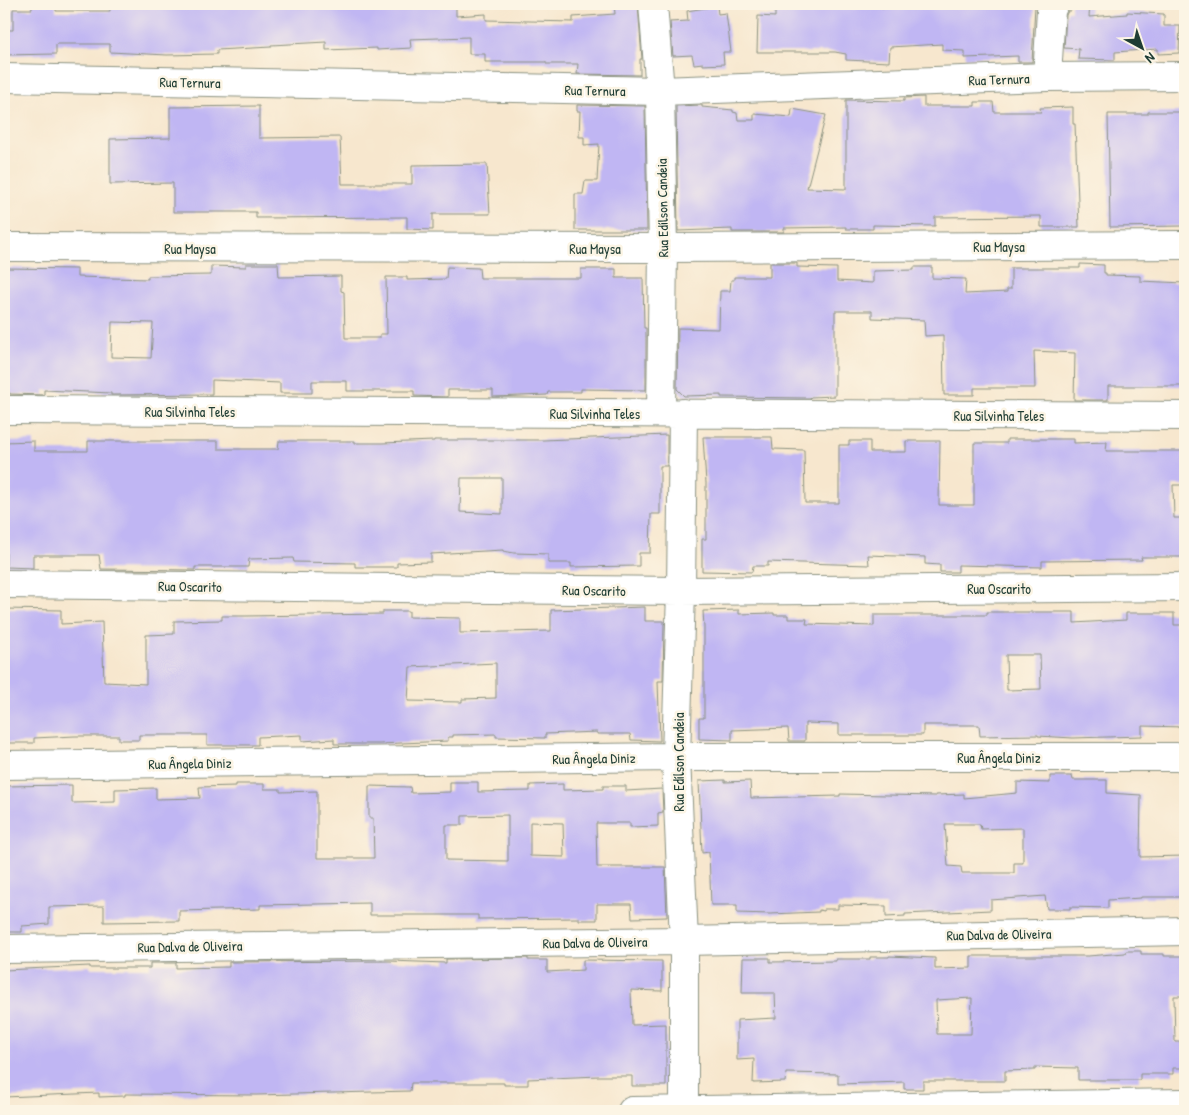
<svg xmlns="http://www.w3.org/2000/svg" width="1189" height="1115" viewBox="0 0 1189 1115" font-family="'Patrick Hand',sans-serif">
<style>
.building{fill:#c0b6f3;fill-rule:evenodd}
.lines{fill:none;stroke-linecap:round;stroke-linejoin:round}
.minor-casing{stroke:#8b9281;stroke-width:30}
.minor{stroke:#fff;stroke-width:28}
.labels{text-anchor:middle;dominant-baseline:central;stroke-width:5;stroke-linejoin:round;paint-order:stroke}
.street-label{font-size:14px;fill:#1f3d34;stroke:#fcf5e5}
</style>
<rect width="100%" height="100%" fill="#fcf5e5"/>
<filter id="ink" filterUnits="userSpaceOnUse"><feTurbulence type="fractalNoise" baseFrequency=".02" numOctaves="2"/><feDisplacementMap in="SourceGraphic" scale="10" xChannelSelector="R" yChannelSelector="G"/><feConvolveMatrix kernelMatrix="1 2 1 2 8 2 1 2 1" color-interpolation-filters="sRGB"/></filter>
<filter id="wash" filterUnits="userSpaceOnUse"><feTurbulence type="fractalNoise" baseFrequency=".0096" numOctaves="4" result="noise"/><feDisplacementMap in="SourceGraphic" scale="20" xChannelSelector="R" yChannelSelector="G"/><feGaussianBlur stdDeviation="1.12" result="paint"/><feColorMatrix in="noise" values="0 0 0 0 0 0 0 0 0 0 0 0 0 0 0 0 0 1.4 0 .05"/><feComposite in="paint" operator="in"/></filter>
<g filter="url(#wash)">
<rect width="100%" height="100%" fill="#f7e7ce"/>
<g id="blocks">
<!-- building -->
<path class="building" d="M32,4H56V11H110V7H134V4H456V16L486,14V20L573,22V17L615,14L614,4H638L642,59H640V75L577,74L578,64H546V62H485V54H469V37L410,39L411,48L377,50V48L326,50V42L271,45V47L217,50V54L167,55L110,52V44H56V54L4,55V30H13V9H32Z
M856,4H882V8L920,4L1035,5L1032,62H1018V56L965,58V51L942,50V44L890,47L889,62L846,60V54L835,52H757L758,16L775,17V6H799V8H856Z
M1071,4H1090L1089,17L1127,14V12L1164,14V26H1180L1179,53L1158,54V49L1115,52V60L1078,59L1079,49L1064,48L1066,15L1068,11H1071Z
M717,6L718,14L726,13L731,52H723L724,64L703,65V63L694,64L692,55L673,56L670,22L688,21L687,11Z
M924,97V106H975V102H993L994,112H1041L1040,108L1073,107V124H1075L1079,227H1041V216L935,217V226L873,225V229H846V227L784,228V232H732V229L678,231L676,106L702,105V107L733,110V112L737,113L738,120H754V114L791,117L792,109L826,115L807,188L846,189V100L904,101V98Z
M577,105L645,106L647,230H575V194H583L585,181H597L599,144L584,145V137H579L580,111H577Z
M259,106V138L340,137L342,184H412V165L487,164L490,214H433V230L407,229V217L256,218V212H173V183L110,184V139L170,138V107Z
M1148,112H1185L1184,226L1110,227L1108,114H1148Z
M770,263H797V267L837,268V281L873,283V271L914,270V267H932V278L966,279L965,294L1007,292V289H1011V268H1080V264L1104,265V273H1106V275L1140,276V281L1185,283V386H1108V400H1074L1075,353L1034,351L1035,388H974V395H944L943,335L925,336L924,320L872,318V311H835V396L811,397L810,398L721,397V395L684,396L677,389L678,328L719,329L720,291H730L731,280H734V277H770Z
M246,264H278L279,277L341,276V291L344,292L345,338H380V334H387L386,277H407V280L446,279L447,267L479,268L480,278H581V269H616V278H643L644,328H646V390L581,389V392H548L547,395L493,397V390H448V397L414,396V391H347V381H312V393H280V383L212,380V394L111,395V393L44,390V395L10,394V393L4,392V268L77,269V277L148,279V276L211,275V266L246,267ZM112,322L153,323L151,358L111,357Z
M667,435V466H660V514H651L650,553H639V566L571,567V563H548V554L514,553L503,551V550L431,554V562L397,563V567H355V563L294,562L293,558L249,559L248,567H195V570L101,569L99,555H33V568L6,567V553H4V442L34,441V451H88V441H218V449H278L279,441H355V443H382L434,441V440H543ZM461,478H502V514L460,512Z
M703,437H772L773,449L804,450L805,503H839V445H849V441H870V452H906V441H940L939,505H974V443H1007V439H1074V443L1107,442L1106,451H1185V485H1173L1174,518H1185V557H1141L1142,560L1042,561V567L958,565V572H940V565L925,564V557L868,555L869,565L768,562V566H753L752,572L702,571V539H706V483Z
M645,607V621H664L663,681H658L660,741L631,740L630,734H597V732L545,734V738L496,737V734L453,735V737H448V741L379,744H334V739L302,741V735L258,737V745H207V735H139V740H119V736H75L34,738V743H4V609L61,610V624L102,622L104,682L146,684V635L174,634V621L222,620V616H245L383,614V611H409V617L460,618V633L551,631V610ZM496,663V698L462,699V702L408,701L410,667Z
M739,610V614L774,613V615H788V619H807L806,624L874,626V615H987V612H1074V623L1126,620V613H1174V625H1185V727L1142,726V736L1073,738L1038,736V735L980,736L979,725H923V735H839V724L805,723V741H789L788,728L732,730V740L699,739V718H704V627L703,611ZM1006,655H1040L1041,689L1007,690Z
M1050,776H1072L1073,780H1107V793L1141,795L1140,857L1185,856V897H1141V898L1108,900V908L1070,907V909H1047L1045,896L991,900V910L905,914V916L886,917V906L838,905V909H824V911L819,910V912L770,914L737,913V905H711L709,852L702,853L699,781L725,780V782L750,781L751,798L840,796V794L936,796V795L964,794V798L1017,793V782L1050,783ZM945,824H980L981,829L1023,828V863H1014V873H962L961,867L948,866Z
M450,782H478V792L530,791V785L563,784V790L603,789V786H626V791L662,789L663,812L658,813V826L630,827V823H596L597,867H665L667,917L632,918L631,904H597V920H579V918L478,919V915H370V903L260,905V909L179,911V921L104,922V906L49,907V924L22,926V932H4V786L72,785V803L115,802V789L156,788V799L200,798L199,787L236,786V784H264V789H280V792L317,791V858H374L373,818H369V786L410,787L411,793L450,792ZM508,815V861L446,860V825H462V816ZM530,822L563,823L564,857L530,856Z
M1126,951H1141V954H1164V956H1185V996H1174L1175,1042H1185V1068H1173V1074H1140V1080H1078V1068L1035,1067V1070L1005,1071V1081H923V1089H904V1082L838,1084V1074L786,1073L785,1082L753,1083L754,1059L737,1060V1020L776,1018L775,993H742L743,958H770V962L836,961V959H870V957H889V956L935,958V969L971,968V956H1088L1125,953ZM972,998L971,1034H937L936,1000Z
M528,958V960H547V972L583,970V960L662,961V991L631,990L632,1025L666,1024V1086H632V1076H599L528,1079V1085H504V1083H411L410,1091L256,1095L125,1094V1096L99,1097V1093L4,1097V970L90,966V968H150V963H176V968L229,967V962L390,961L446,963V959Z"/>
</g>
</g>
<g filter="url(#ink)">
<use href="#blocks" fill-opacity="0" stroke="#8b9281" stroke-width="1"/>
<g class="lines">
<!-- minor casing -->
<g class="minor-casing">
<path id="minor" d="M653,4L660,91L663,248L661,413
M1047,77L1051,11L1054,4
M4,78L660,91L1047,77L1185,76
M4,247L663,248L1185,245
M4,410L1185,416
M683,413L681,591L676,757L684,941V1111
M4,584L681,591L1185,587
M4,765L676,757H1185
M4,949L684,941L1185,931
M632,1111L1185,1103"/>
</g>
<!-- minor -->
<use href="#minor" class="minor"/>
</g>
</g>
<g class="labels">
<!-- street labels -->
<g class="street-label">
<text transform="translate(999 79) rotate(-2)">Rua Ternura</text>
<text transform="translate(190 82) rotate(1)">Rua Ternura</text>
<text transform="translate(595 90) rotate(1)">Rua Ternura</text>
<text transform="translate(662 208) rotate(-91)">Rua Edílson Candeia</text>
<text x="999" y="246">Rua Maysa</text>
<text x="190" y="248">Rua Maysa</text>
<text x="595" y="248">Rua Maysa</text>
<text x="190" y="411">Rua Silvinha Teles</text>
<text x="595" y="413">Rua Silvinha Teles</text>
<text x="999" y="415">Rua Silvinha Teles</text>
<text transform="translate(190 586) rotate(1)">Rua Oscarito</text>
<text x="999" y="588">Rua Oscarito</text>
<text transform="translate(594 590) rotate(1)">Rua Oscarito</text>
<text x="999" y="757">Rua Ângela Diniz</text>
<text transform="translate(594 758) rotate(-1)">Rua Ângela Diniz</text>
<text transform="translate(678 762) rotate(-90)">Rua Edílson Candeia</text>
<text transform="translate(190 763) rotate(-1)">Rua Ângela Diniz</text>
<text transform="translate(999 934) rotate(-1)">Rua Dalva de Oliveira</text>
<text transform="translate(595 942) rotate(-1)">Rua Dalva de Oliveira</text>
<text transform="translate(190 946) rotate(-1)">Rua Dalva de Oliveira</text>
</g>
</g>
<!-- margin -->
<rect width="1189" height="1115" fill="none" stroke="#fcf5e5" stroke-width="20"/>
<!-- north arrow -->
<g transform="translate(1142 48) rotate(140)" stroke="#fcf5e5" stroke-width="4" paint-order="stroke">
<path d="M0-4L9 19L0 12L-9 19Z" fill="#1f3d34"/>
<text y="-8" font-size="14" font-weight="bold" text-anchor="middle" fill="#1f3d34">N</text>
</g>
</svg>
